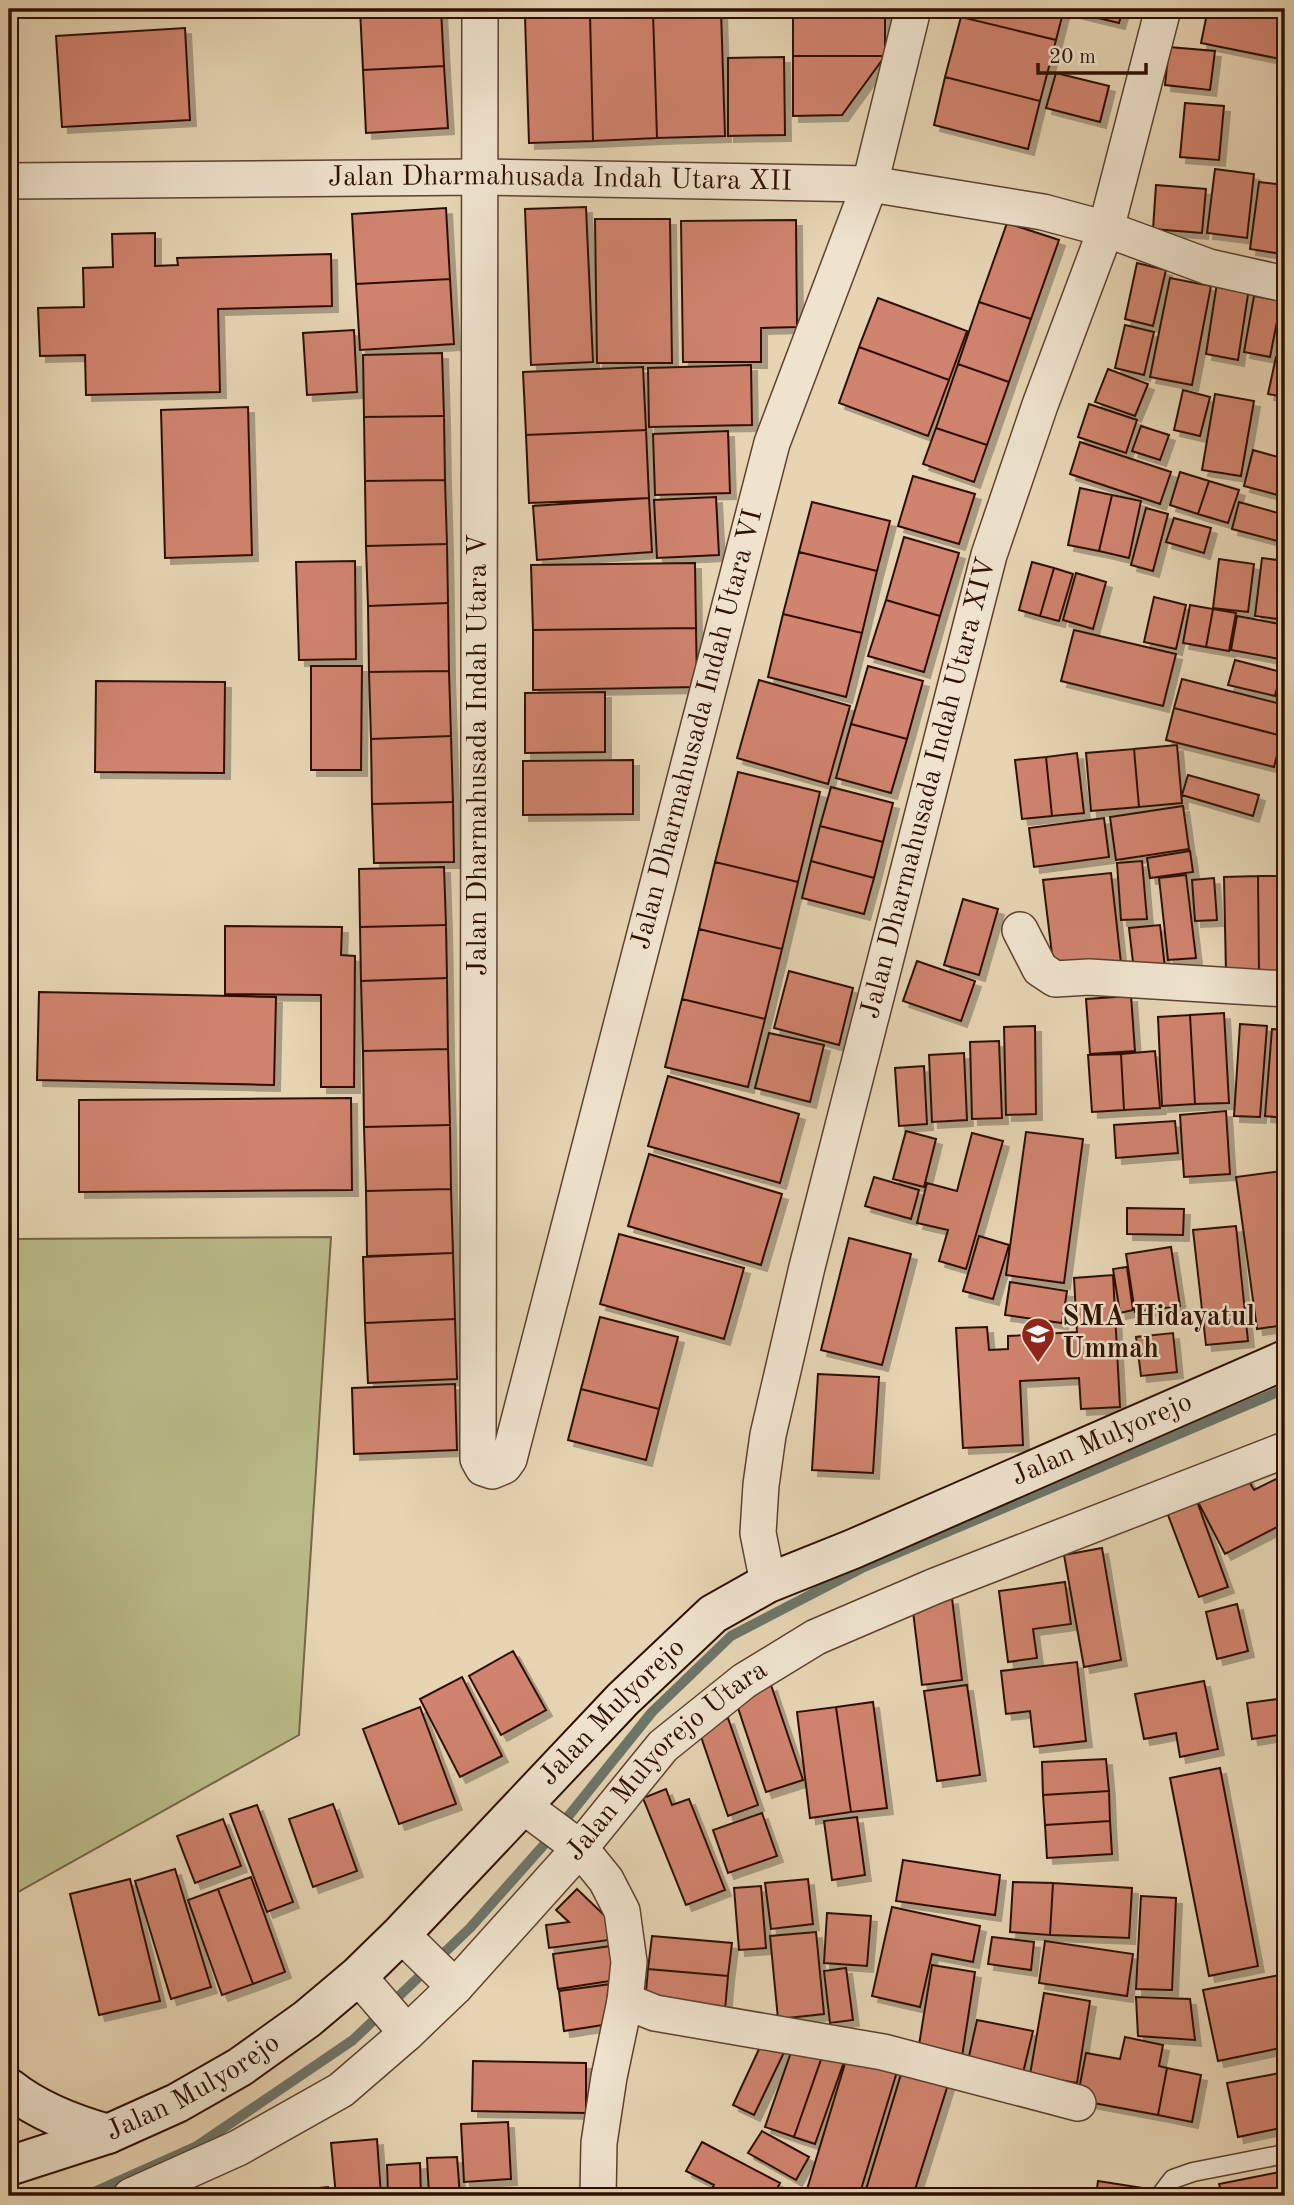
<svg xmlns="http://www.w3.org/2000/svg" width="1294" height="2205" viewBox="0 0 1294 2205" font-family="'Old Standard TT',serif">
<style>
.green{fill:#babb89;stroke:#746644;stroke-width:2}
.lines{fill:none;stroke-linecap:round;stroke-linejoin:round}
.stream{stroke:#6d7569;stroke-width:10}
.building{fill:#d0836e;stroke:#2f1000;stroke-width:2;filter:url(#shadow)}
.service-casing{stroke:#5d412d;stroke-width:21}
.minor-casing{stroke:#5d412d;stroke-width:38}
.secondary-casing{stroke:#2f1000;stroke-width:42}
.service{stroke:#efe3ce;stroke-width:18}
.minor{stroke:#efe3ce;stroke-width:35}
.secondary{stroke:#efe3ce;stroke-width:38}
.labels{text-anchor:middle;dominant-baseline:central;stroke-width:5;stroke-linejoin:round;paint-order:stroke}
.street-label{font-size:28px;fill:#2f1000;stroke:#efe3ce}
.poi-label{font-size:28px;font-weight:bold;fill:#2f1000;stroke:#efe3ce;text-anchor:start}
</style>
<defs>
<filter id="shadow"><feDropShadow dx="6" dy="6" stdDeviation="0" flood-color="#0004"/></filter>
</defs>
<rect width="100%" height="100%" fill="#e6d4b3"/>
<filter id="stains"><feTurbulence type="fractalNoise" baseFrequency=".00286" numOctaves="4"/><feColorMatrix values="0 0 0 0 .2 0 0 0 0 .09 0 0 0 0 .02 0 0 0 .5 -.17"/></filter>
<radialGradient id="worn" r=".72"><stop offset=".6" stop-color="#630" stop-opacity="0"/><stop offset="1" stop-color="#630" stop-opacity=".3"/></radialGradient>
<!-- green -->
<path class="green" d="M331,1237L299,1735L9,1897V1239Z"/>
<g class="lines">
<!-- stream -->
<path class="stream" d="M85,2196L197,2146L353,2040L470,1928L558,1829L652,1712L731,1636L862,1568L1285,1389"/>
</g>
<!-- building -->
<path class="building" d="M73,9H326V10L73,11Z
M360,9H441L444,66L363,70Z
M525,9H589L590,15L525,17Z
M589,9H653V12L590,15Z
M653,9H721V10L653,12Z
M793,9H885V56H793Z
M963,9H1064L1056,40L961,17Z
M1069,9H1123L1119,23L1069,11Z
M1208,9H1285V60L1201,43Z
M721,10L725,136L657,138L653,12Z
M653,12L657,138L593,141L590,15Z
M590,15L593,141L529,143L525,17Z
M961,17L1056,40L1040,101L945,77Z
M185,28L190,120L62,127L56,36Z
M1169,47L1215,51L1210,90L1165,85Z
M793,56H885L842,115L793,116Z
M784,57L785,135L728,136V58Z
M444,66L448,128L366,133L363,70Z
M1056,73L1109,86L1100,122L1046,108Z
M945,77L1040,101L1028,149L934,125Z
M1185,103L1224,106L1219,160L1180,157Z
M1215,169L1254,174L1247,238L1207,233Z
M1259,182L1285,185V232L1282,254L1250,249Z
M1156,185L1206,189L1202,233L1153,229Z
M586,207L593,362L531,365L525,209Z
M446,208L450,279L356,284L352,214Z
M595,219H670L672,363H597Z
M796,220L797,327L761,328V362H683L681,221Z
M1007,223L1059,240L1031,319L979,302Z
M155,233V266L178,265L177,258L331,254L332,306L218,309L220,392L86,395L85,355L40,356L38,308L84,307L83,268L113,267L112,234Z
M1137,263L1166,270L1153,326L1125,319Z
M1170,278L1211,286L1192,385L1150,377Z
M450,279L454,344L360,350L356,284Z
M1217,283L1249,288L1238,360L1206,354Z
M1254,296L1281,301L1270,357L1244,352Z
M878,298L967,331L949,380L859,347Z
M979,302L1031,319L1009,382L958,364Z
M1285,303V352L1277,351Z
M1125,325L1154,332L1144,375L1115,368Z
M354,330L357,392L307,395L303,333Z
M859,347L949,380L928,436L839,403Z
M442,353L444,416L364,417L363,355Z
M1276,357L1285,359V397L1268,394Z
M958,364L1009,382L987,445L936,428Z
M751,365L752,425L649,427L648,368Z
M643,367L646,430L526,435L523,372Z
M1108,369L1148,384L1135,416L1095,402Z
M1183,390L1210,397L1200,436L1174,430Z
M1215,394L1254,401L1241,476L1202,470Z
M1089,404L1137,420L1126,453L1078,437Z
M248,407L252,555L165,558L161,410Z
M444,416L445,480L365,481L364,417Z
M1141,426L1169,435L1160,460L1132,451Z
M936,428L987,445L974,482L923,464Z
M646,430L649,498L529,503L526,435Z
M728,431L730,493L655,495L653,434Z
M1080,442L1171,472L1160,504L1070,474Z
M1253,450L1285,459V497L1244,486Z
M1180,472L1209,481L1198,514L1170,505Z
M913,476L975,494L959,544L898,526Z
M445,480L447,544L366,546L365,481Z
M1209,481L1239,490L1228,523L1198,514Z
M1080,488L1112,495L1099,551L1068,545Z
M1112,495L1141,501L1129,558L1099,551Z
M716,497L719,555L657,558L654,500Z
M649,498L652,552L537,560L533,506Z
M812,502L890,521L877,571L799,552Z
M1239,502L1285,515V543L1232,529Z
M1146,508L1168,514L1153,571L1131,565Z
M1174,518L1211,528L1204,553L1166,542Z
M904,537L959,553L940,616L886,600Z
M447,544L448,603L368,606L366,546Z
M799,552L877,571L862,633L783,614Z
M1262,558L1285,561V620L1255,616Z
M1219,559L1254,564L1248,612L1213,608Z
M355,561L356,659L299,660L296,562Z
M1032,562L1054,568L1040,616L1019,610Z
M695,563L696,628L533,630L531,565Z
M1054,568L1073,574L1059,621L1040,616Z
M1076,573L1106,582L1093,629L1063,620Z
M1154,597L1186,605L1176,649L1144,642Z
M886,600L940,616L924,672L868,656Z
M448,603L449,671L369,672L368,606Z
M1190,605L1213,609L1206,647L1183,643Z
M1213,609L1236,613L1229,651L1206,647Z
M783,614L862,633L846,697L768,677Z
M1237,616L1285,625V660L1231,650Z
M696,628L697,687L533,690V630Z
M1074,630L1176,654L1163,706L1061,681Z
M1235,660L1281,672L1275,696L1228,685Z
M311,666H362L361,770H311Z
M868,666L923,681L907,739L851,724Z
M449,671L451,736L371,739L369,672Z
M1182,679L1285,705V724L1282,736L1174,708Z
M759,680L850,706L828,784L737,758Z
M96,681L225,682L224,773L95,772Z
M605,692V752L525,753V693Z
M1174,708L1282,736L1274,767L1166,740Z
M851,724L907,739L891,793L836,778Z
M451,736L453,802L372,804L371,739Z
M1177,745L1182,803L1139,807L1134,749Z
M1134,749L1139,807L1091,811L1086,753Z
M1077,753L1084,813L1052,816L1046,757Z
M1046,757L1052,816L1022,819L1015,760Z
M633,760V814L523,815V761Z
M738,772L820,792L798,882L715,862Z
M1188,775L1259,795L1253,816L1182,795Z
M831,787L893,803L883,842L820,826Z
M453,802L454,862L374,863L372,804Z
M1183,806L1189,849L1116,860L1110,817Z
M1104,818L1109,857L1034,867L1029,828Z
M820,826L883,842L874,878L811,861Z
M1190,851L1193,872L1150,878L1147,858Z
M811,861L874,878L864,914L802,898Z
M1142,861L1147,919L1121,920L1117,863Z
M715,862L798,882L782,949L699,929Z
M444,867L446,925L360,927L359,869Z
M1111,873L1121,963L1054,971L1043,880Z
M1186,875L1196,958L1168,960L1159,878Z
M1258,876L1259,972L1226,973L1224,877Z
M1258,876H1283L1285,972H1259Z
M1214,878L1217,920L1195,921L1192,880Z
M963,899L998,909L979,975L944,965Z
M446,925L447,978L361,981L360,927Z
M1160,925L1165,968L1134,971L1129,928Z
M225,926L342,927L341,955L355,956L354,1087H321V995L225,994Z
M699,929L782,949L765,1019L682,999Z
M917,961L975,981L961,1021L903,1001Z
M789,971L853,988L839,1045L774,1028Z
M447,978L448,1049L363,1051L361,981Z
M39,992L276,997L274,1085L37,1080Z
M1131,996L1135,1051L1090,1054L1086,999Z
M682,999L765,1019L748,1087L665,1067Z
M1224,1013L1229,1103L1195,1104L1190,1015Z
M1190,1015L1195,1104L1162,1106L1158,1017Z
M1240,1024L1267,1026L1260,1117L1234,1116Z
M1035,1026L1036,1114L1006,1115L1004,1027Z
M1272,1029L1285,1030V1118L1265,1116Z
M769,1033L824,1045L810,1102L755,1088Z
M999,1041L1002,1118L972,1119L970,1042Z
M448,1049L450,1125L364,1127L363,1051Z
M1155,1051L1160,1108L1124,1110L1121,1054Z
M964,1053L967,1120L932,1122L929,1055Z
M1121,1054L1124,1110L1092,1112L1088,1055Z
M924,1066L927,1124L899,1126L895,1068Z
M668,1076L799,1114L780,1183L648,1146Z
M351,1098L352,1190L79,1192V1100Z
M1226,1111L1230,1174L1184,1177L1180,1115Z
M1175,1121L1178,1153L1116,1158L1114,1125Z
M450,1125L451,1189L366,1191L364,1127Z
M906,1131L936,1139L924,1187L893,1179Z
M1026,1132L1083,1139L1064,1283L1006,1275Z
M972,1133L1003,1141L966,1269L939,1261L948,1230L917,1223L927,1183L957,1191Z
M649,1154L782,1194L761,1265L628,1226Z
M1281,1171L1285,1200V1325L1257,1329L1236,1177Z
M874,1177L919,1190L911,1219L865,1206Z
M451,1189L453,1253L367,1256L366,1191Z
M1127,1208L1184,1209L1183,1235L1127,1234Z
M1236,1226L1248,1341L1206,1345L1193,1230Z
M619,1234L744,1268L724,1339L600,1304Z
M979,1236L1009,1245L993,1299L963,1291Z
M849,1238L911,1254L882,1365L821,1350Z
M1171,1247L1180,1306L1135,1312L1126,1254Z
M453,1253L455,1319L365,1323L363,1257Z
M1127,1267L1133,1310L1120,1313L1113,1269Z
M1113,1275L1120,1407L1081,1409L1079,1378L1020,1381L1023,1445L963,1448L956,1328L987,1327L989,1350L1008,1349V1336L1077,1332L1074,1278Z
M1010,1282L1067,1291L1062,1323L1005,1315Z
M600,1317L678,1337L659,1409L581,1389Z
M455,1319L457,1379L368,1383L365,1323Z
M1173,1333L1177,1372L1141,1376L1136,1337Z
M818,1374L879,1377L873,1473L812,1470Z
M455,1384L457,1450L354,1454L352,1388Z
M581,1389L659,1409L646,1460L568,1440Z
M1243,1471L1254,1490L1278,1478L1285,1491V1523L1225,1554L1195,1496Z
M1195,1496L1228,1587L1199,1597L1165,1507Z
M1102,1548L1121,1660L1084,1667L1064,1555Z
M1065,1582L1071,1624L1033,1629L1037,1658L1008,1662L999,1591Z
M952,1598L962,1680L922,1685L912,1603Z
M1237,1604L1248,1651L1217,1659L1206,1612Z
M513,1651L546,1710L501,1735L469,1676Z
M1077,1662L1086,1741L1034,1747L1030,1711L1006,1714L1001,1671Z
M462,1677L502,1756L460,1777L420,1699Z
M1204,1681L1218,1749L1180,1757L1176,1733L1144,1739L1135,1694Z
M771,1685L803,1780L766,1792L734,1696Z
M967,1685L980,1775L937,1781L924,1691Z
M1285,1698V1734L1252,1739L1247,1703Z
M873,1702L887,1808L851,1812L836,1707Z
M420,1707L456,1804L399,1824L363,1729Z
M836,1707L851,1812L810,1818L797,1712Z
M728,1718L758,1805L728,1816L698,1728Z
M1106,1759L1109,1791L1043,1795L1042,1762Z
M1220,1768L1258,1966L1209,1976L1170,1778Z
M666,1789L672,1805L689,1799L725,1890L686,1905L643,1798Z
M1109,1791L1110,1821L1045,1825L1043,1795Z
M333,1804L357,1871L313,1887L289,1819Z
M257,1805L293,1902L267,1912L230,1814Z
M762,1813L777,1856L728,1873L713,1830Z
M857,1817L865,1875L832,1880L824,1821Z
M223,1819L241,1866L195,1883L177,1836Z
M1110,1821L1112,1854L1047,1858L1045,1825Z
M903,1860L1000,1875L995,1915L896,1901Z
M175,1869L211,1987L171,1999L135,1881Z
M251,1877L285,1972L253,1984L218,1889Z
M130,1879L160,2001L99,2015L70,1894Z
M808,1879L813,1924L771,1929L765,1883Z
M1013,1882L1053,1883L1050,1935L1010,1932Z
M1053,1883L1132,1888L1129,1938L1050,1935Z
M761,1886L766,1948L739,1950L734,1888Z
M218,1889L253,1984L222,1995L188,1900Z
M577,1889L606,1917L609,1940L549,1948L546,1925L569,1922L556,1910Z
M1141,1896L1176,1898L1172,1990L1136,1989Z
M892,1907L980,1926L973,1962L932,1954L920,2007L872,1996Z
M827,1913L871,1916L867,1966L824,1963Z
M816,1932L824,2014L778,2019L770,1936Z
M652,1936L732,1943L728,1976L648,1969Z
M992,1937L1034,1942L1031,1970L988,1964Z
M1045,1941L1133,1954L1127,1996L1039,1983Z
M611,1946L616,1980L558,1989L553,1954Z
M932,1965L975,1972L962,2057L918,2051Z
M846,1968L853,2020L830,2023L824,1971Z
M648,1969L728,1976L725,2010L645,2003Z
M1285,1974V2047L1218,2061L1203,1990Z
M611,1984L616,2023L564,2031L559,1991Z
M1044,1993L1090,2001L1077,2083L1030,2075Z
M1136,1997L1190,1999L1195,2040L1138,2036Z
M977,2020L1033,2031L1023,2073L968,2061Z
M767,2032L789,2042L754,2115L733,2105Z
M1125,2037L1163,2045L1159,2066L1167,2068L1158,2115L1077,2100L1086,2053L1120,2059Z
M796,2038L825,2048L794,2137L765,2127Z
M850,2047L900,2062L859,2196H805Z
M825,2048L846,2056L815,2144L794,2137Z
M473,2061L586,2063V2113L472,2111Z
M905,2061L951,2075L913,2196H864Z
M1167,2068L1201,2075L1192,2122L1158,2115Z
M1285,2072V2127L1238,2137L1227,2083Z
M508,2122L511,2179L464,2182L461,2124Z
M762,2131L809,2157L796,2180L748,2153Z
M377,2139L381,2196H336L331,2143Z
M702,2142L780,2183L773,2196H708L714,2185L686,2171Z
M457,2157L460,2196H429L427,2158Z
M420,2163L421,2196H388L387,2165Z
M1285,2171V2196H1222L1219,2184Z
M1098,2181L1156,2190L1155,2196H1096Z
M328,2187L329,2196H301L300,2190Z
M300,2190L301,2196H274L273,2193Z
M518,2192V2196H469Z"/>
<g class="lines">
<!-- service casing -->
<g class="service-casing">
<path id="service" d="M1160,2196L1173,2179L1193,2172L1285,2154"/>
</g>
<!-- minor casing -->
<g class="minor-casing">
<g id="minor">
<path id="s1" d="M480,9L478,1459L483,1468L492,1471L504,1466L509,1459L772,443L870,184L913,9"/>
<path id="s2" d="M9,181L479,177L870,184L1043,212L1106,229L1209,267L1285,284"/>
<path d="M1020,930L1040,969L1055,979L1089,977L1285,989"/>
<path id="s3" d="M768,1583L758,1533L761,1485L768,1435L807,1267L989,555L1040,405L1106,229L1163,9"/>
<path d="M522,1805L580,1848L606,1880L622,1911L629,1962L625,2001L609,2077L599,2143L598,2196"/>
<path d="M401,1934L455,1987"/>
<path d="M358,1976L407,2033"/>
<path d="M625,2001L655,2013L883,2052L1078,2103"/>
<path id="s4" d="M131,2196L238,2148L341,2090L407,2033L455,1987L580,1848L663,1746L744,1681L816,1637L935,1586L1285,1450"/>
</g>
</g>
<!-- secondary casing -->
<g class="secondary-casing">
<g id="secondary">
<path d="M9,2088C38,2111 72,2124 108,2134"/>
<path id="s5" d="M9,2166L108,2134L177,2103L240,2067L307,2019L358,1976L401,1934L623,1699L713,1614L768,1583L853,1549L1285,1360"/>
</g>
</g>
<!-- service -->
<use href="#service" class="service"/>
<!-- minor -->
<use href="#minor" class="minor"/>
<!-- secondary -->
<use href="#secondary" class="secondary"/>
</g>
<!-- icons -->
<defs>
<g id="school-pin" transform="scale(1.75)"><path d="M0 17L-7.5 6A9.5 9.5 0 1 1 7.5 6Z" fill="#8f2418" stroke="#efe3ce"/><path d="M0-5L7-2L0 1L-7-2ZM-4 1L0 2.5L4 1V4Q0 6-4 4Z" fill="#fff"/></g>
</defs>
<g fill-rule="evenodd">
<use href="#school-pin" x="1038" y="1334"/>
</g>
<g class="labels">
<!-- street labels -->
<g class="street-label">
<text stroke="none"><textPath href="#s2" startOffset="551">Jalan Dharmahusada Indah Utara XII</textPath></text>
<text stroke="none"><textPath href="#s1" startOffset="2245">Jalan Dharmahusada Indah Utara VI</textPath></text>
<text transform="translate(479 755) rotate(-90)">Jalan Dharmahusada Indah Utara V</text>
<text stroke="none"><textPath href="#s3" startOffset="816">Jalan Dharmahusada Indah Utara XIV</textPath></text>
<text stroke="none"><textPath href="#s5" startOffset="1335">Jalan Mulyorejo</textPath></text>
<text stroke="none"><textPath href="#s5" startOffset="768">Jalan Mulyorejo</textPath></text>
<text stroke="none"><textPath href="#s4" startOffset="700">Jalan Mulyorejo Utara</textPath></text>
<text stroke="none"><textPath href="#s5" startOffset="201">Jalan Mulyorejo</textPath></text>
</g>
<!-- poi labels -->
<g class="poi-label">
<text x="1062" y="1318">SMA Hidayatul<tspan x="1062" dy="32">Ummah</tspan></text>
</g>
</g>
<!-- margin -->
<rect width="1294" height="2205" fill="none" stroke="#e6d4b3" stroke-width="35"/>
<rect x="10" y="10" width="1273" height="2184" fill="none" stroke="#2f1000" stroke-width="3.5"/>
<rect x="18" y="18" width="1259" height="2170" fill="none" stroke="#2f1000" stroke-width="2"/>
<!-- scale -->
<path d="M1038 63v10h108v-10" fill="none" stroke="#2f1000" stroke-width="3.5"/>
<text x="1049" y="63" font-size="21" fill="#2f1000" stroke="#efe3ce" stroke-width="5" paint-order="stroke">20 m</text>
<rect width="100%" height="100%" filter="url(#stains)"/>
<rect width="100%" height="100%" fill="url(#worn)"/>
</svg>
